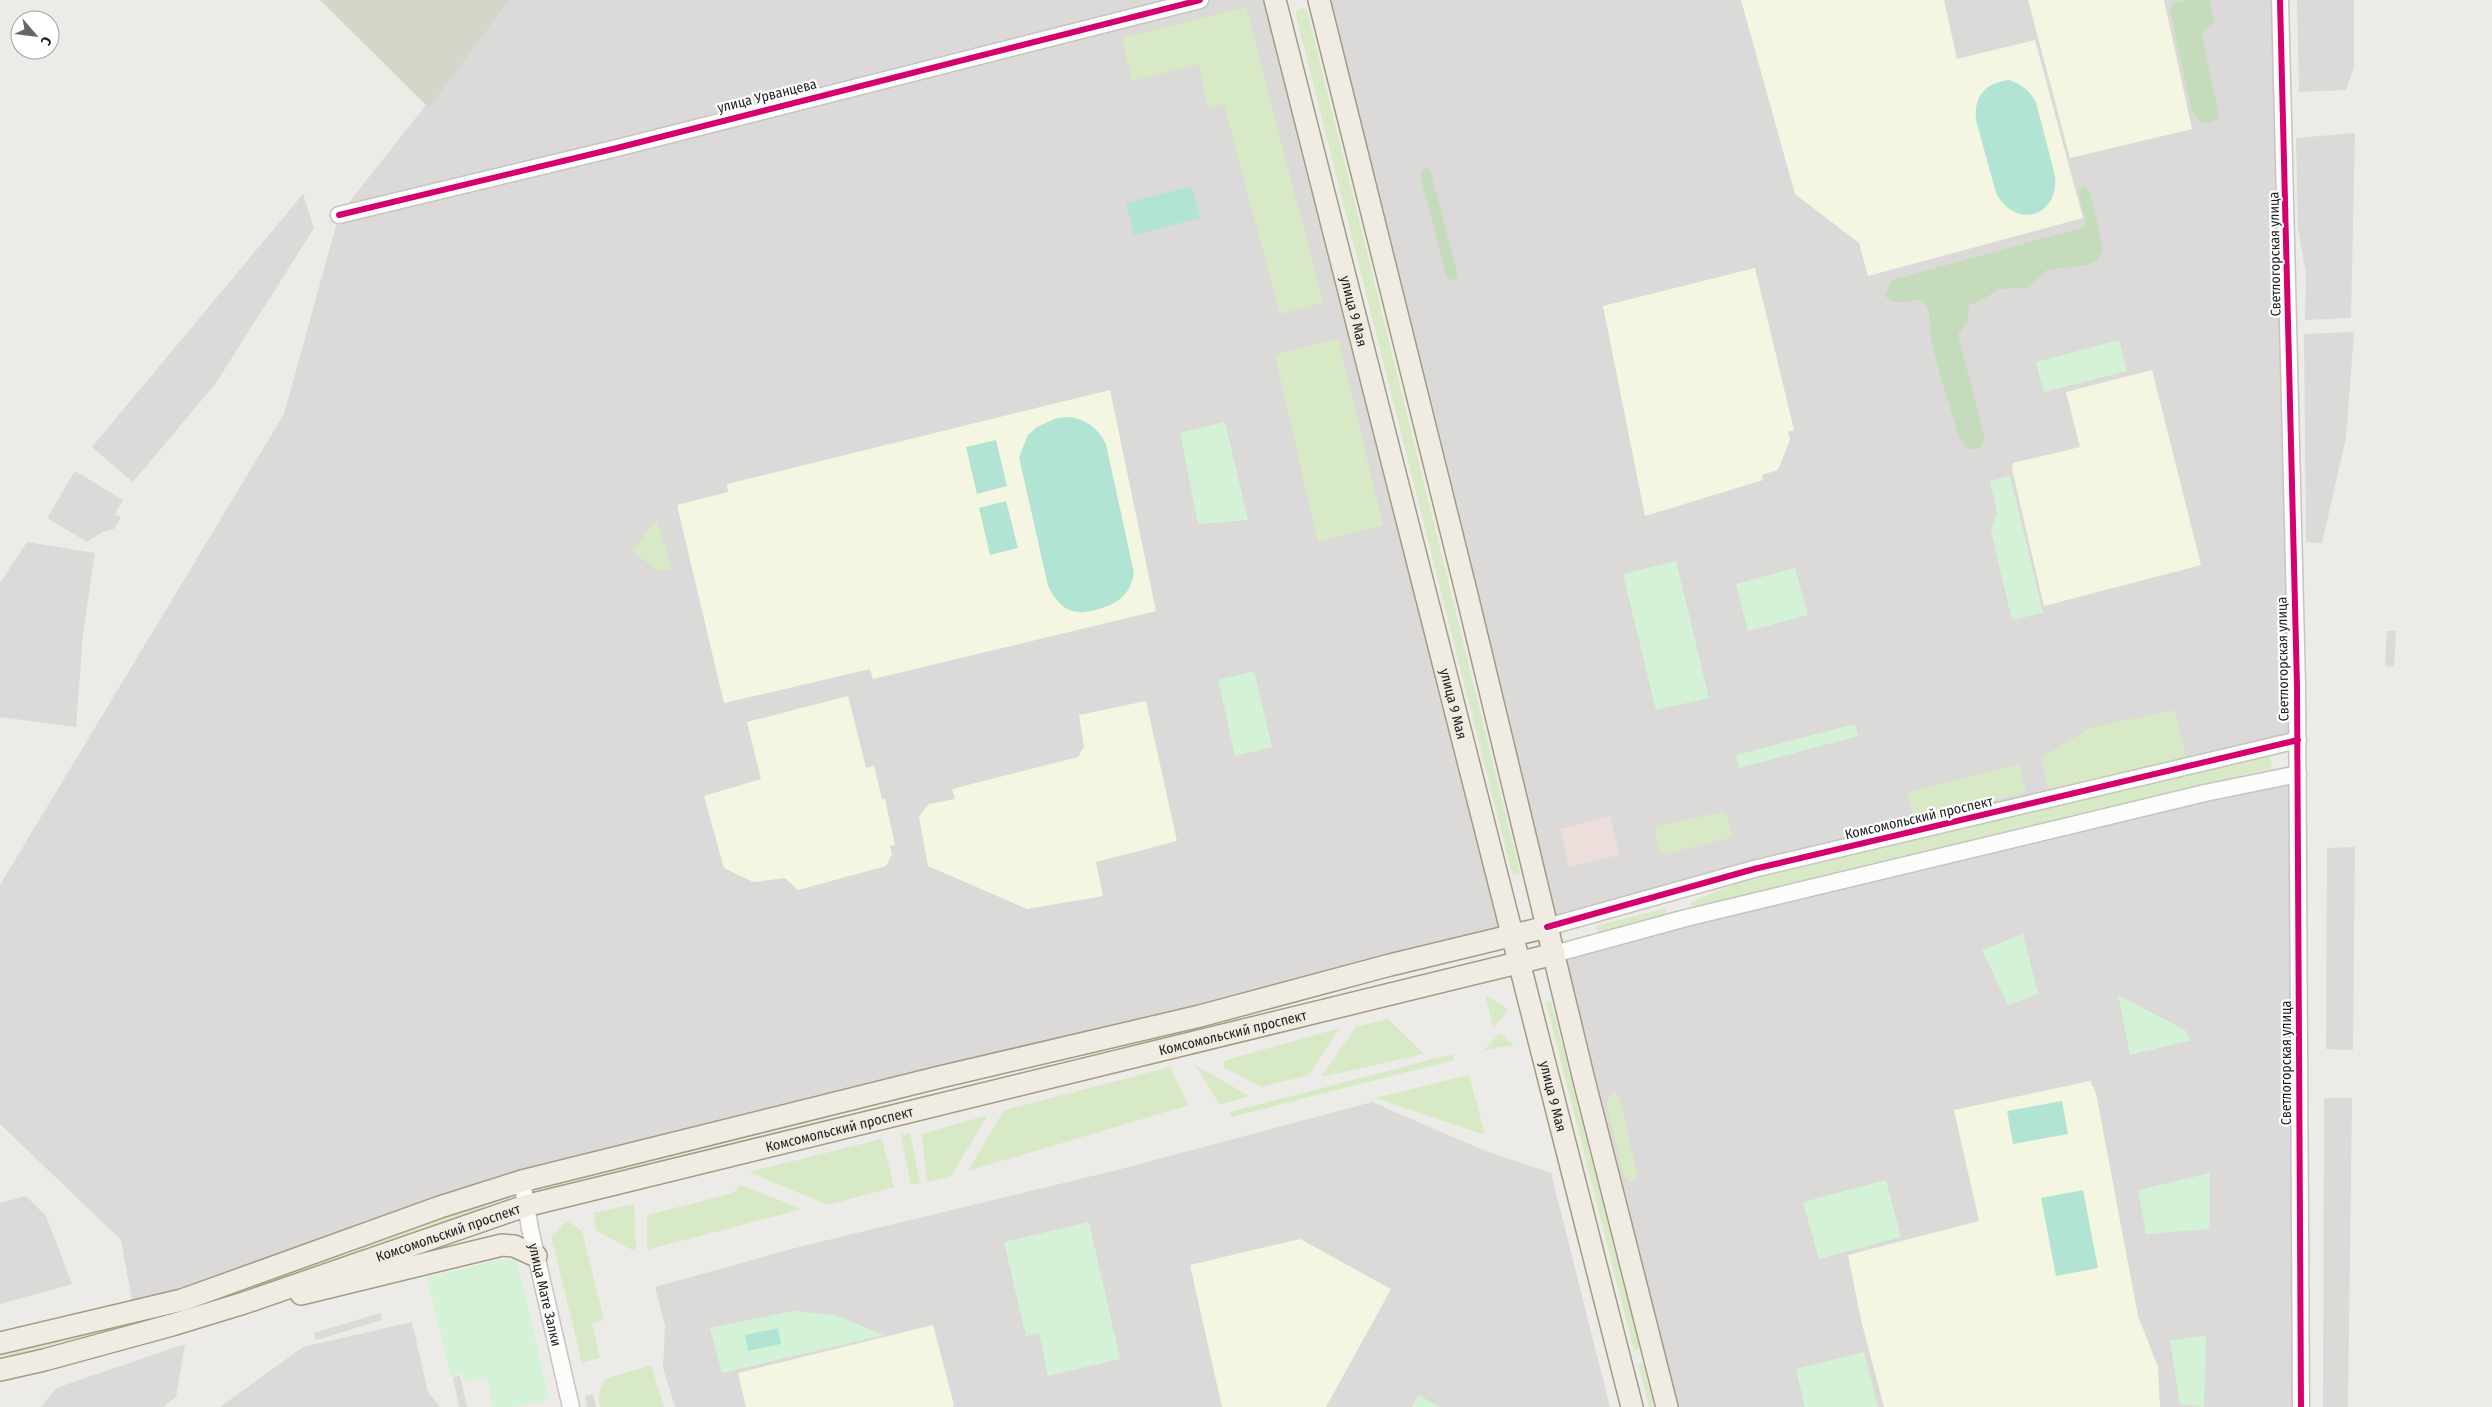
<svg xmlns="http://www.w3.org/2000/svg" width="2492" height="1407" viewBox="0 0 2492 1407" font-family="'Fira Sans Condensed',sans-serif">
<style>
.residential{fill:#dbdad8}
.commercial{fill:#eedfdc}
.education{fill:#f5f6e2}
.religious{fill:#dadad8}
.construction{fill:#d5d6c9}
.grass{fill:#d7eac5}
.forest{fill:#c5dcbc}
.park{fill:#d4f3d6}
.pitch{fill:#b1e4d2}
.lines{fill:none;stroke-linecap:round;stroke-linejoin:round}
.minor-casing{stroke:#c5c4c3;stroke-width:19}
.major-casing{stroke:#a39b83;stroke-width:24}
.minor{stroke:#fcfcfb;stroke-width:16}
.major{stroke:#f0ece4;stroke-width:21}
.cycleway-casing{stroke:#fff;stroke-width:9}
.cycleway{stroke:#d6006c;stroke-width:6}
.labels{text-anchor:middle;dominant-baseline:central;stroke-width:4.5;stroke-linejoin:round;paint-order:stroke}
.street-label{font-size:14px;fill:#1e1e1e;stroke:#fff}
</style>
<rect width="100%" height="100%" fill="#ecebe7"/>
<!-- residential -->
<path class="residential" d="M509,0H1275L1513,936L522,1181L134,1312L121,1240L0,1124V885L284,414L339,215Z
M1319,0H2280L2298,740L1547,927Z
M2298,774L2301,1407H1667L1554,954Z
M1372,1102L1488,1152L1551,1173L1610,1407H675L663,1368L665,1326L655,1287L799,1247L1117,1170Z
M412,1322L428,1392L440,1407H220L303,1347Z"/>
<!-- commercial -->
<path class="commercial" d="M1610,816L1619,855L1569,867L1560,829Z"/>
<!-- education -->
<path class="education" d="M1741,0H1944L1957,59L2035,40L2083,218L1868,276L1859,243L1795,194Z
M2028,0H2164L2192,129L2070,158Z
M1755,268L1794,430L1788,432L1790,440L1778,470L1762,475L1763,480L1645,516L1603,306Z
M2152,370L2201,565L2044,606L2012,469L2013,463L2080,447L2066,392Z
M1110,390L1156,611L873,679L870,669L724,703L677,505L728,492L727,484Z
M848,696L866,768L874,766L882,799H885L895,845L890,846L892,854L886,866L798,890L785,878L753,882L724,868L704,796L761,779L747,722Z
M1146,701L1177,841L1096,862L1103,896L1027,909L928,866L919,816L929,804L955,799L952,789L1078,757L1084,747L1079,715Z
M2090,1081L2096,1093L2138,1316L2158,1367L2160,1407H1884L1861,1320L1848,1255L1979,1221L1954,1110Z
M1300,1239L1391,1289L1326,1407H1222L1190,1265Z
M933,1325L954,1405L953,1407H746L738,1373Z"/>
<!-- religious -->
<path class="religious" d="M1379,0H1387L1394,32L1387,34Z
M1609,0H1645L1531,28L1529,20Z
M2018,0H2027L2034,25L2025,27Z
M2255,0H2263L2267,79H2260Z
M2297,0H2354V67L2346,90L2299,92Z
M1383,64L1407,156L1399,158L1375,66Z
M1758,88L1767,123L1758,125L1749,90Z
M706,131L709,140L555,179L553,170Z
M2355,133L2351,318L2305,320L2306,275L2298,228L2296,138Z
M1756,167L1758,176L1724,184L1722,176Z
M1697,187L1699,196L1638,211L1636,203Z
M303,194L314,228L216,383L133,482L92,447Z
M1806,210L1834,232L1828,239L1801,217Z
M2166,220L2168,229L2134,237L2131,228Z
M381,223L389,253L353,263L345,233Z
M1166,232L1178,281L1104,299L1092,250Z
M1670,258L1672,266L1593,288L1591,280Z
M841,284L855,344L849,352L859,396L870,403L877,435L840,444L804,292Z
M573,310L612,472L603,474L564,312Z
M1456,314L1510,521L1475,529L1425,321Z
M2147,318L2149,327L2054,352L2052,344Z
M2354,332L2346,438L2322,543L2306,542L2304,334Z
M1582,337L1613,477L1605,480L1573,340Z
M2033,362L2042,397L2033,399L2025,364Z
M1814,367L1817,382L1800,421L1795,423L1783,375Z
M75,471L123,500L115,514L121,517L114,529L102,532L87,542L47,518Z
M1907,483L1921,532L1912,535L1898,486Z
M1511,534L1521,573L1510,576L1500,536Z
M27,542L95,553L83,634L76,727L0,717V583Z
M1796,551L1798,561L1754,573L1751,564Z
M1848,555L1856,581L1848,583L1840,557Z
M2133,587L2135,597L2052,617L2050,608Z
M1286,602L1302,661L1257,673L1246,630L1254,610Z
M562,613H572L566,765L555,764Z
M1995,617L1997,624L1953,636L1951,629Z
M1787,626L1796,663L1759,672L1750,634Z
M2387,631H2396L2394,667L2385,666Z
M1947,636L1948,644L1922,650L1920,642Z
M1542,642L1554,689L1545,691L1534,644Z
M1966,677L1975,712L1967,714L1958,679Z
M2056,684L2061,722L2053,723L2048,685Z
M1117,692L1119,702L1073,714L1070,704Z
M1063,705L1064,712L975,735L973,728Z
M1543,717L1567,820L1555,823L1531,719Z
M1330,739L1343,789L1335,791L1322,741Z
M1571,753L1580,787L1572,789L1562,755Z
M1960,758L1962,765L1926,775L1924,768Z
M1875,798L1877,807L1843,816L1841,807Z
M2271,799L2276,858L2224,841L2219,810Z
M1347,813L1354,839L1328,846L1321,820Z
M479,815L501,899L394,921L382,872L396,867L388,838Z
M1798,819L1800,827L1767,836L1764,828Z
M2200,841L2202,848L2132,872L2130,866Z
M2096,842L2106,888L2083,939L2071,941L2059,849Z
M2355,847L2353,1050L2326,1049L2327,848Z
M2207,857L2210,865L2140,891L2137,883Z
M2038,858L2039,860L2055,858L2063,919L1937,947L1924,882Z
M2280,888H2289L2290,999H2281Z
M1878,896L1891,964L1706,1010L1704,1001L1641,1015L1627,953Z
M1022,915L1069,933L1067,940L1019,923Z
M533,961L538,1080L532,1082L502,963Z
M1903,971L1931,1084L1925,1085L1896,972Z
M573,1024L577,1063L556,1065L552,1026Z
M1647,1026L1657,1072L1624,1080L1614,1034Z
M1940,1051L1954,1087L1948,1089L1934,1053Z
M2055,1070L2056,1076L2009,1089L2007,1083Z
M2105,1084L2129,1180L2123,1182L2099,1086Z
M1987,1089L1989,1095L1953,1104L1952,1098Z
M2324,1098H2352L2348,1407H2323Z
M646,1103L649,1112L608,1122L606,1113Z
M1954,1115L1978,1219L1970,1220L1947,1116Z
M320,1118L321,1126L251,1141L249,1134Z
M2273,1162H2282L2286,1301L2277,1302Z
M1708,1172L1710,1179L1674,1188L1672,1181Z
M1896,1179L1911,1235L1903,1236L1889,1181Z
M1800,1189L1802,1196L1765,1205L1763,1198Z
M1542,1195L1564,1295L1530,1302L1508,1202Z
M26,1196L46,1216L72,1284L0,1304V1203Z
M259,1212L267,1241L201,1261L208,1225Z
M1807,1225L1813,1253L1770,1262L1767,1249L1784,1245L1781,1231Z
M1259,1231L1262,1240L1215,1253L1212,1244Z
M1673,1242L1691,1320L1683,1322L1665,1244Z
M2146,1251L2155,1286L2146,1288L2137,1254Z
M979,1253L981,1262L951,1269L949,1259Z
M2243,1295L2245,1303L2208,1312L2207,1304Z
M787,1299L835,1304L834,1312L786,1307Z
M380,1313L382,1320L316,1340L314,1333Z
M2207,1326L2208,1333L2170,1339L2169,1332Z
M1037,1335L1046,1376L1036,1378L1028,1337Z
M2209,1342L2216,1343L2213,1401L2206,1400Z
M185,1344L176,1397L163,1407H41L56,1388Z
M1709,1371L1718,1407H1708L1700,1373Z
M460,1376L467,1407H459L453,1377Z
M1799,1388L1804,1407H1796L1791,1390Z
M1435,1392L1462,1407H1442L1431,1401Z
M593,1394L596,1407H587L585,1396Z"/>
<!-- construction -->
<path class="construction" d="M320,0H509L429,108Z"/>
<!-- grass -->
<path class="grass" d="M1246,7L1323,303L1280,314L1224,104L1208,108L1199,64L1132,81L1122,38Z
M1303,8L1307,10L1520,872L1519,875L1512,874L1296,15L1297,10Z
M1338,339L1383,525L1318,542L1275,355Z
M657,520L672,570L657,571L632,550Z
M2174,710L2186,758L2049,791L2041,758L2090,728Z
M2270,754L2272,768L1694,909L1691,902L1738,883Z
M2019,764L2026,792L1914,820L1907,792Z
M1723,812L1727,815L1733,837L1665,854L1660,852L1655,831L1657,826Z
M1665,908L1667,916L1598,933L1596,926Z
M1485,994L1509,1010L1493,1027Z
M1551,1001L1640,1349L1634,1351L1546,1002Z
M1388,1019L1424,1054L1321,1077L1356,1027Z
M1340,1028L1309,1075L1261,1087L1225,1068L1223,1061Z
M1500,1033L1514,1045L1484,1050Z
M1453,1054L1454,1060L1231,1117L1230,1112Z
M1195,1065L1249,1096L1220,1105Z
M1170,1067L1189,1105L968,1171L1004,1110Z
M1469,1075L1485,1135L1375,1098Z
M1615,1093L1619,1097L1637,1173L1635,1179L1630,1182L1624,1177L1607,1106L1608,1097Z
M988,1115L951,1176L927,1182L922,1134Z
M910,1133L920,1183L911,1185L901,1135Z
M882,1139L894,1187L828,1205L749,1172Z
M741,1185L802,1209L647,1250V1215L733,1193Z
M484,1200L486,1208L221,1300L0,1359V1353L109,1326Z
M634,1204L636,1252L597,1231L593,1213Z
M567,1221L582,1231L604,1320L592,1324L600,1358L582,1363L551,1236Z
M1643,1363L1654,1407H1649L1638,1364Z
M651,1365L664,1407H601L598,1395L605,1379Z"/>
<!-- forest -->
<path class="forest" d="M2186,0H2209L2214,22L2202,32V36L2219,115L2217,120L2205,124L2199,121L2192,112L2170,10L2172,4Z
M1424,167L1429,169L1431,172L1457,273V277L1453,281L1447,278L1420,175Z
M2083,186L2090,191L2103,248L2098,260L2087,265L2047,270L2028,288L1998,289L1985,299L1969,305L1968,320L1958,335L1985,439L1978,449C1969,451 1964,447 1960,440C1950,406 1938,372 1931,338C1927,323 1935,311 1920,299C1908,300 1892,308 1885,295L1892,280L2085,227L2086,224L2078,191Z"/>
<!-- park -->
<path class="park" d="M2119,340L2127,371L2044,392L2036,362Z
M1225,422L1248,520L1198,524L1180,433Z
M2010,476L2043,613L2012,620L1991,531L1997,512L1990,481Z
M1676,561L1709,698L1656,710L1623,574Z
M1795,568L1808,615L1748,631L1736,584Z
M1254,671L1272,747L1235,756L1218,680Z
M1855,724L1858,736L1739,768L1736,755Z
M2023,934L2038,994L2008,1005L1982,950Z
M2118,995L2185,1030L2191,1040L2130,1055Z
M2210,1173L2209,1229L2146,1234L2138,1190Z
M1886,1180L1901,1237L1819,1259L1803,1202Z
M1089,1222L1120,1359L1048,1376L1039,1333L1026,1336L1004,1242Z
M498,1260H517L549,1399L515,1407H493L487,1378L464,1381L462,1373L451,1376L427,1278Z
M792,1311L835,1315L884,1335L722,1373L710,1328Z
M2206,1335L2204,1407L2180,1404L2170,1341Z
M1864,1352L1878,1407H1805L1796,1369Z
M1418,1395L1440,1407H1412Z"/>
<!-- pitch -->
<path class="pitch" d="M2009,80C2023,85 2029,90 2036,102L2055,176C2059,217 2015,230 1996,193L1976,120C1974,96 1985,83 2009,80Z
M1192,186L1200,218L1134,235L1126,203Z
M1069,417C1087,420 1097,427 1106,444L1134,573C1130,593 1121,602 1102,608C1076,617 1061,612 1048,586L1019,457L1028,435L1037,427L1057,418Z
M996,440L1007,486L977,494L966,447Z
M1006,501L1018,548L990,555L979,508Z
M2062,1101L2068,1134L2013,1144L2007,1111Z
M2083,1190L2098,1268L2056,1276L2041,1198Z
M778,1328L781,1344L748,1351L745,1335Z"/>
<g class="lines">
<!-- minor casing -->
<g class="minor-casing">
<g id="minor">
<path d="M2280,0L2297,686L2301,1407"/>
<path d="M339,215L617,148L1200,0"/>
<path d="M1547,927L1754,869L2298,740"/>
<path d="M1554,954L1686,918L2205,793L2298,774"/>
<path id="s1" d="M522,1181L530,1229L571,1407"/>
</g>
</g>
<!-- major casing -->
<g class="major-casing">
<g id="major">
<path id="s2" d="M1275,0L1632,1407"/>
<path d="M1319,0L1467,595L1584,1080L1667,1407"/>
<path d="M301,1294L502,1245L514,1246L536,1256"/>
<path d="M0,1343L182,1300L440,1207L522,1181L940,1077L1200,1016L1390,965L1547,927"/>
<path id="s3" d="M0,1370L44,1360L172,1325L244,1303L525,1206L1554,954"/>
</g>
</g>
<!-- minor -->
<use href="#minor" class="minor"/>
<!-- major -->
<use href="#major" class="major"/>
<!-- cycleway casing -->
<g class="cycleway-casing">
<path id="cycleway" d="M2280,0L2297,686L2301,1407
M339,215L617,148L1200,0
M1547,927L1754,869L2298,740"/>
</g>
<!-- cycleway -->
<use href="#cycleway" class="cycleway"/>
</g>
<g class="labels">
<!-- street labels -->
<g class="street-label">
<text transform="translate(767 96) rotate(-14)">улица Урванцева</text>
<text transform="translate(2275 254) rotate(-91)">Светлогорская улица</text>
<text stroke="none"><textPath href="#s2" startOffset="321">улица 9 Мая</textPath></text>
<text transform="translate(2283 659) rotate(-91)">Светлогорская улица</text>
<text stroke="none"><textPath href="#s2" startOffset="726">улица 9 Мая</textPath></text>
<text transform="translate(1919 818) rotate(-13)">Комсомольский проспект</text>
<text stroke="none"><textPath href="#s3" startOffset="1279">Комсомольский проспект</textPath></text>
<text transform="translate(2286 1063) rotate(-90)">Светлогорская улица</text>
<text stroke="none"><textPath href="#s2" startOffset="1131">улица 9 Мая</textPath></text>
<text stroke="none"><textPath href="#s3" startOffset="874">Комсомольский проспект</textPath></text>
<text stroke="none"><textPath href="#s3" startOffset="469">Комсомольский проспект</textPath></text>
<text stroke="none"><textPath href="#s1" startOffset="116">улица Мате Залки</textPath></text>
</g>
</g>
<!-- north arrow -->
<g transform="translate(35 35) rotate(118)"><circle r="24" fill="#ffffff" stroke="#a5a5a5"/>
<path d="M0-4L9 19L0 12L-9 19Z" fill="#666664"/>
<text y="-8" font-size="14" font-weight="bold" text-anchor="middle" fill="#1e1e1e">С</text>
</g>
</svg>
